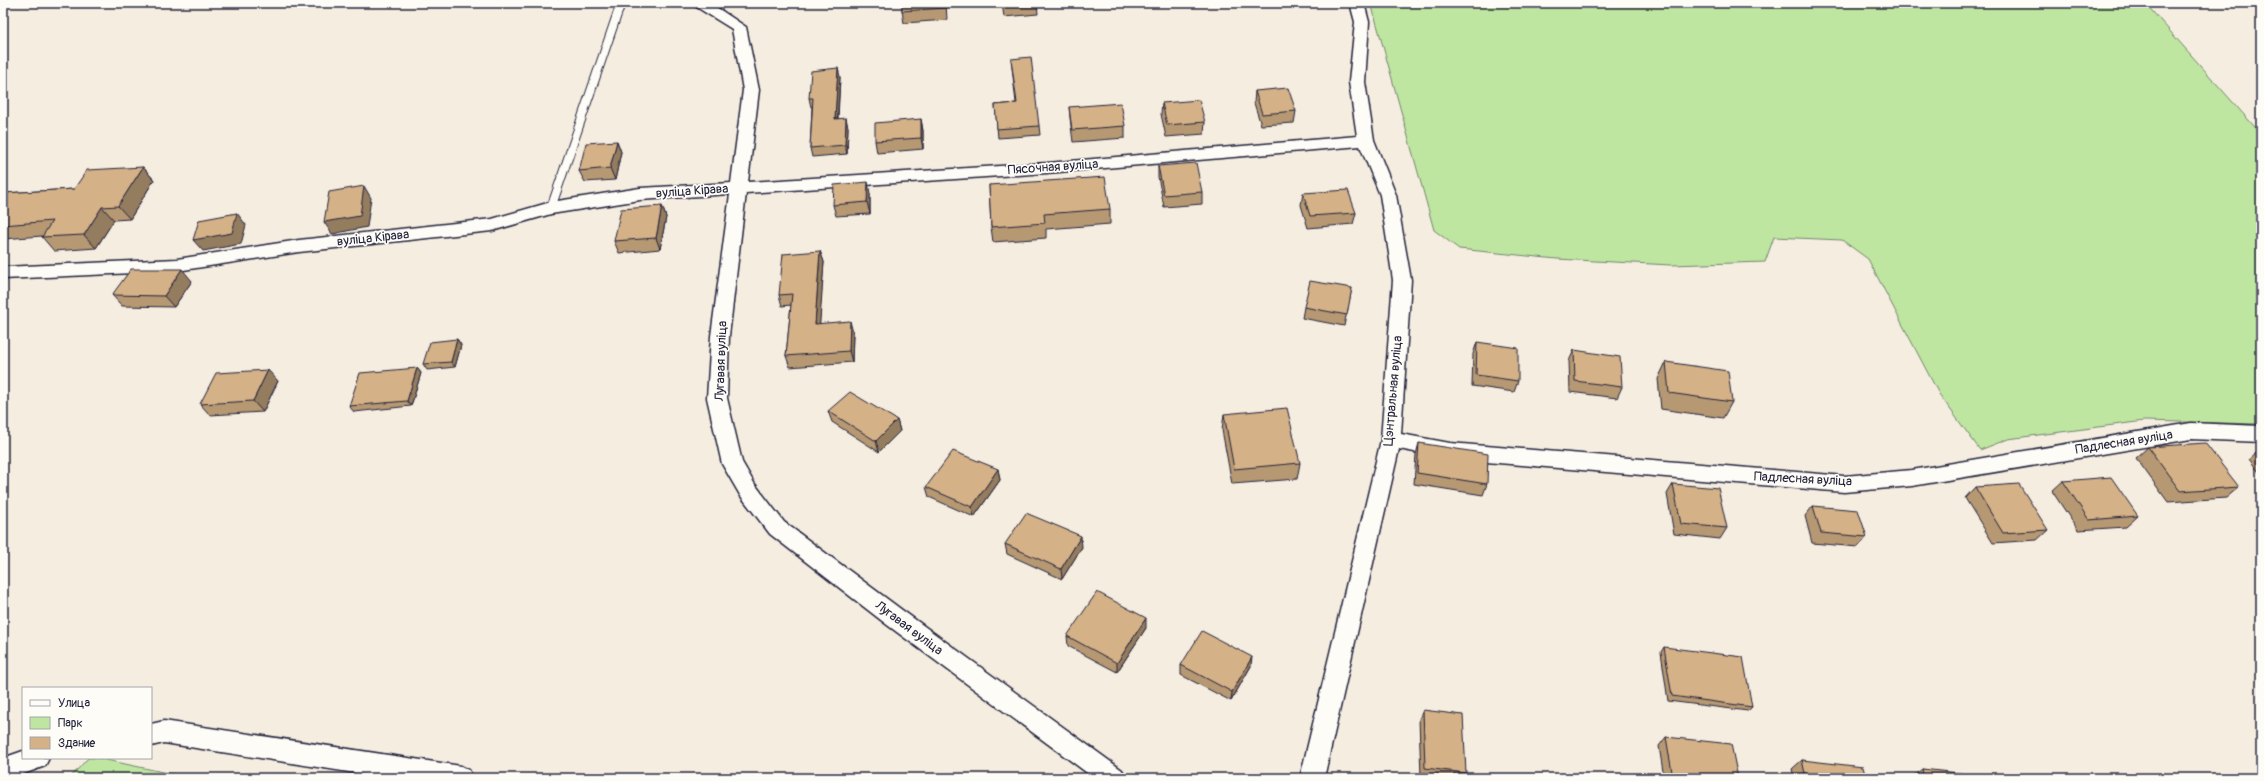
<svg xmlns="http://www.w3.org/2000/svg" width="2264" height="781" viewBox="0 0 2264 781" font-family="Pangolin,sans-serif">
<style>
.green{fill:#bfe6a0;stroke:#70846e}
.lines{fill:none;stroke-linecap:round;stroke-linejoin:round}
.lane-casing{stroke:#22223b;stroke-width:10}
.street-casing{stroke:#22223b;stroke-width:3}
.lane{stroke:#fdfcf7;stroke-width:8}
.street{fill:#fdfcf7;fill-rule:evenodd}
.wall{fill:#b69873;stroke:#22223b}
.shaded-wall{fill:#947c5e;stroke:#22223b}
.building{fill:#d4b186;stroke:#22223b}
.labels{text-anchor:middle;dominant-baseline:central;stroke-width:3.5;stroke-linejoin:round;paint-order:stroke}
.street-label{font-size:13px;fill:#22223b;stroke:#fdfcf7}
</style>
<rect width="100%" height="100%" fill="#f5ede0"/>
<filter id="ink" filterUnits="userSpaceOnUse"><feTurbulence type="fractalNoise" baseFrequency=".025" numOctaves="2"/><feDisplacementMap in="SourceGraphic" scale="8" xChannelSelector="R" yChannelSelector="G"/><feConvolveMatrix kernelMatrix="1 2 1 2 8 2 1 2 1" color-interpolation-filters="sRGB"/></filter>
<g filter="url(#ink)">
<!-- green -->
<path class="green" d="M1371,3H2145L2261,134V424L2144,421L2008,439L1980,450L1939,394L1868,259L1842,240L1774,237L1765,262L1671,265L1557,259L1459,249L1434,230Z
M88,758H97L191,778H70Z"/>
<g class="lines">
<!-- lane casing -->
<g class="lane-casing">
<path id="lane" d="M551,208L621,3"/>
</g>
<!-- street casing -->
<g class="street-casing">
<path id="street" d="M690,3H710L746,27L759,90L748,182L1047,163L1357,136L1349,82L1355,22L1350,3H1364L1369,22L1365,82L1374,140L1396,195L1411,280L1401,434L1450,443L1844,476L1912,470L2191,423L2261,426V442L2191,439L1912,486L1844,492L1450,459L1399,449L1324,778H1300L1381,440L1393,280L1380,195L1360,146L1047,173L746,193L729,336L727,398L742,462L754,483L784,522L902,610L1122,770L1126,778H1094L886,624L770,534L740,495L722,464L707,398L711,336L730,194L640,200L551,214L492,231L299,252L177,271L3,279V267L177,259L299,240L492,219L551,202L640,188L731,183L743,90L732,29Z
M164,721L461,766L469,770L473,778H387L164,743L151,746V724Z
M23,751V758H49L45,766L13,778H3V758Z"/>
</g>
<!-- lane -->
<use href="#lane" class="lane"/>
<!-- street -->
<use href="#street" class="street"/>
</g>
<!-- wall -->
<path class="wall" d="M902,3H946L947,20L904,23L902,11Z
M1002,3H1037L1038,14L1004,17Z
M1011,59L1039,126L1040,135L998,138L995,105L1016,103Z
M840,77L838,119L848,127L847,154L812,157L810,148L812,107H811L809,98Z
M1255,91L1296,111L1294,123L1261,125L1254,103Z
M1162,103L1205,122L1204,134L1166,137L1161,114Z
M1069,107L1125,126V138L1073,142L1070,118Z
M921,119L923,131V149L877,153L875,141Z
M617,141L621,152L615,180L585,182L579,171Z
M1158,166L1202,192V204L1164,207L1158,177Z
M143,167L154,180L130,219L114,220L96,248L54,251L42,237V236L3,239V193L74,189Z
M989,185L1110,209V224L1046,229V238L993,242L991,227Z
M1303,193L1356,213L1353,224L1308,228L1301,205Z
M870,194V214L836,216L833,205Z
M662,206L666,217L660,249L619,253L614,241Z
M820,251L824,262L819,324L853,333L852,362L790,367L786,356L791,305L782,306L779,295Z
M192,281L174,307L122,306L112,295Z
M1352,288L1344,326L1302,318L1304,307Z
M457,339L461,345L455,367L427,370L423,364Z
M1477,342L1518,381L1514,392L1472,386L1473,354Z
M1574,350L1622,387L1617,398L1570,392L1569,361Z
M1666,362L1732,402L1723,418L1661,409L1658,379Z
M417,368L421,373L411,406L354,412L349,406Z
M278,381L263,412L210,415L200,404Z
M828,411L897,420L900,431L879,452L832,422Z
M1224,414L1300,463L1297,479L1232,484L1222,430Z
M1419,443L1487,484L1483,495L1414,484L1416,454Z
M2148,447L2239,487L2226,498L2168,502L2136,458Z
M2261,449V475L2249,459Z
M998,469L1000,480L974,517L929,497L926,487Z
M2063,481L2138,516L2126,527L2078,530L2052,491Z
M1673,484L1727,528L1720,539L1674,534L1667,494Z
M1975,487L2048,530L2037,540L1993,543L1965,498Z
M1813,506L1867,537L1858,547L1812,543L1805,516Z
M1005,544L1082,547L1062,579L1007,554Z
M1146,628L1117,672L1068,646L1067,636Z
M1664,647L1752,707L1748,711L1668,701L1661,652Z
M1181,665L1251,666L1231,701L1181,675Z
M1423,710L1466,773L1463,778H1431L1421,777L1419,719Z
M1666,737L1738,778H1664L1659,746Z
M1802,760L1866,778H1794L1792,769Z
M1922,769L1969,778H1911Z"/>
<!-- shaded-wall -->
<path class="shaded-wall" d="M838,68L840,77L837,128L835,119Z
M846,118L848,127L847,154L845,145Z
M921,119L923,131V149L921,138Z
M617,141L621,152L615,180L610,168Z
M143,167L154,180L130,219L118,206Z
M868,182L870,194V214L867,202Z
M364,186L371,198L367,227L332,234L324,222Z
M662,206L666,217L660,249L656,238Z
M102,207L114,220L96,248L84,235Z
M237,213L246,225L241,244L203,251L193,240Z
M820,251L824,262L819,336L815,324Z
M182,269L192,281L174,307L164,296Z
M850,321L853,333L852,362L849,351Z
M457,339L461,345L455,367L451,362Z
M417,368L421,373L411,406L407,401Z
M268,370L278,381L263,412L253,401Z
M897,420L900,431L879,452L876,441Z
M998,469L1000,480L974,517L972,507Z
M1081,536L1082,547L1062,579L1061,569Z
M1146,618V628L1117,672V663Z
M1252,657L1251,666L1231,701L1232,692Z"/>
<!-- building -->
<path class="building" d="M902,3H945L946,8L902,11Z
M1002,3H1032L1002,5Z
M1031,57L1039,126L997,129L995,105L1017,103L1011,59Z
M838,68L835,119L846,118L845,145L810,148L813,98H809L811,71Z
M1288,88L1296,111L1262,114L1255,91Z
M1199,100L1205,122L1167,125L1162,103Z
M1121,103L1125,126L1072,130L1069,107Z
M921,119V138L875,141V123Z
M617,141L610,168L579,171L586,143Z
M1196,163L1202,192L1164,195L1158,166Z
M143,167L118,206L102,207L84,235L42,237L52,221L3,225V193L74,189L87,170Z
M1105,177L1110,209L1044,214L1045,223L991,227L989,185Z
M868,182L867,202L833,205L834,185Z
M364,186L360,216L324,222L329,192Z
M1348,190L1356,213L1310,216L1303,193Z
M662,206L656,238L614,241L621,209Z
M237,213L232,233L193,240L199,220Z
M820,251L815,324L850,321L849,351L786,356L792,294L779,295L783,254Z
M131,269H182L164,296L112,295Z
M1310,281L1352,288L1347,315L1304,307Z
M457,339L451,362L423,364L430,342Z
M1477,342L1518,348V381L1476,375Z
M1574,350L1620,357L1622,387L1575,381Z
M1666,362L1728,371L1732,402L1669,393Z
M417,368L407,401L349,406L360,373Z
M268,370L253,401L200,404L216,373Z
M850,392L897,420L876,441L828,411Z
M1287,408L1300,463L1234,469L1224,414Z
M1419,443L1488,454L1487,484L1417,473Z
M2205,443L2239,487L2180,491L2148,447Z
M953,451L998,469L972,507L926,487Z
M2111,477L2138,516L2089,520L2063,481Z
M1673,484L1718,488L1727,528L1681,524Z
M2019,484L2048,530L2003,533L1975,487Z
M1813,506L1858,510L1867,537L1821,533Z
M1026,513L1081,536L1061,569L1005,544Z
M1097,592L1146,618L1117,663L1067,636Z
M1202,631L1252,657L1232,692L1181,665Z
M1664,647L1743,657L1752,707L1672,696Z
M1423,710L1463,715L1466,773L1425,768Z
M1666,737L1731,744L1738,778H1673Z
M1802,760L1863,767L1866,778H1806Z
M1922,769L1968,774L1969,778H1924Z"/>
</g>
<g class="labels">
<!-- street labels -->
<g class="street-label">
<text transform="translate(1053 167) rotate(-4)">Пясочная вуліца</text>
<text transform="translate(692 191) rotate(-4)">вуліца Кірава</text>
<text transform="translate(373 238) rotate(-6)">вуліца Кірава</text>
<text transform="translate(721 361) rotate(-88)">Лугавая вуліца</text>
<text transform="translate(1393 391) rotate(-85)">Цэнтральная вуліца</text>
<text transform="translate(2124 442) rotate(-9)">Падлесная вуліца</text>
<text transform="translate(1803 479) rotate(3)">Падлесная вуліца</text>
<text transform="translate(909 628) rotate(37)">Лугавая вуліца</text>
</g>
</g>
<!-- margin -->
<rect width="2264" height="781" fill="none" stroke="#fdfcf7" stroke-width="16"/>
<rect x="8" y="8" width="2248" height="765" fill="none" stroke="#22223b" stroke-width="1.5" filter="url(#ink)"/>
<!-- legend -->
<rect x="22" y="687" width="130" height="72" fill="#fdfcf7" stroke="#a5a5ac"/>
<rect x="30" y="700" width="20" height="6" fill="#fdfcf7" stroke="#a5a5ac"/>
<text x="58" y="707" font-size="12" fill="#22223b">Улица</text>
<rect x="30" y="717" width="20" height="12" fill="#bfe6a0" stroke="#a5a5ac"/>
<text x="58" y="727" font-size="12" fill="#22223b">Парк</text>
<rect x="30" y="737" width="20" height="12" fill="#d4b186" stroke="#a5a5ac"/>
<text x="58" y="747" font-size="12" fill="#22223b">Здание</text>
</svg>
